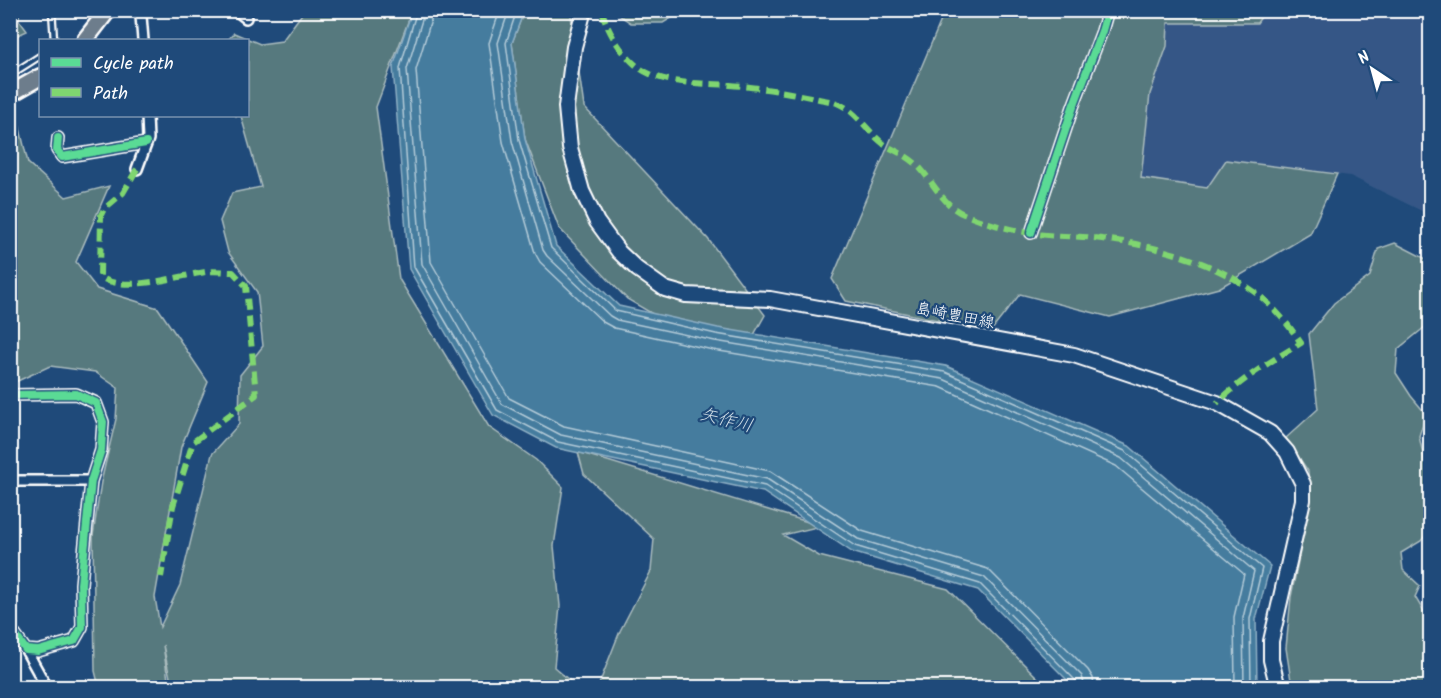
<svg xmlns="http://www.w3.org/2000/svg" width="1441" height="698" viewBox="0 0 1441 698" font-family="Kalam,'Klee One',sans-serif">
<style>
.built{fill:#345786}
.green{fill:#57797e;stroke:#abbcbe;stroke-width:1.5}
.water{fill:#447c9e;stroke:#8fb0c5;stroke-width:1.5}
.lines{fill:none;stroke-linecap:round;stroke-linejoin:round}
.shore{stroke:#b4cbd8;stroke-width:1.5}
.lane-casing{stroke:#fff;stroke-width:9}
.street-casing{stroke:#fff;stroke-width:14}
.secondary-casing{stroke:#fff;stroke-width:18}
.primary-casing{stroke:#fff;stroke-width:20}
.lane{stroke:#1f4a7a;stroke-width:4.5}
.street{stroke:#1f4a7a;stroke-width:9}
.secondary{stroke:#1f4a7a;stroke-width:14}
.primary{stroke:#6d7d8c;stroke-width:15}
.quiet{stroke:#7fd670;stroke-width:6;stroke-dasharray:12 6;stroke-linecap:butt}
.cycleway-casing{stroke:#1f4a7a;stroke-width:11}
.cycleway{stroke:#5adb95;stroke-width:8}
.labels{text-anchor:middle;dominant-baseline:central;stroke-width:4.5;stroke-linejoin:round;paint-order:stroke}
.street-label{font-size:16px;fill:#fff;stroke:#1f4a7a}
.water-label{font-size:18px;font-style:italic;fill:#d0dee7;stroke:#1f4a7a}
</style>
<rect width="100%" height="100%" fill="#1f4a7a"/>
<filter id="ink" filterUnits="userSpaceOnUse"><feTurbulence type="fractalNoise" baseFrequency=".0167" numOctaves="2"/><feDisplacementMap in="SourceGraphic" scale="12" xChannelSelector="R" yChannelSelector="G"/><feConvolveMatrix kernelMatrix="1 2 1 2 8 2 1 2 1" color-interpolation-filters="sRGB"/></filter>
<g filter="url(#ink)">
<!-- built -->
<path class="built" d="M1265,11H1430V215L1350,176L1226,160L1207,188L1141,179L1150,94L1167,46L1168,23H1256Z"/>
<!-- green -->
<path class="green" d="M10,11H19V20L27,31L16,36L11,35Z
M304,11H412L376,107L399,279L489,427L536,460L563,487L554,546L560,606L554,667L577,687H172L163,645L169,687H99L95,671L93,536L101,482L116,419L118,388L95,372L50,366L11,384L10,122L18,120L28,163L66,197L109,186L76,262L97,289L158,308L208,382L181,447L155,597L160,627L180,585L212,454L239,424L240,375L263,346L257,292L228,252L220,221L232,193L261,187L241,116H235H248V40H228L234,33L260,44L282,41Z
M524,11H572L571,16L584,107L708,239L765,315L742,356L704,344L627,299L559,228L525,139L512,43Z
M615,11V10L674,11L673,17L663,23H631L616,13Z
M945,11H1265L1257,23H1168L1167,46L1150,94L1141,178L1207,188L1226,160L1337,174L1310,234L1219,288L1110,317L1020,294L991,331L846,301L832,279Z
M1395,243L1430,261V323L1398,349L1396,373L1411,396L1426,414L1419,436L1425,463L1430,465V530L1421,541L1401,553L1403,570L1420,586L1415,597L1430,622V687H1292L1286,648L1291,597L1310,501L1308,471L1286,438L1318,409L1309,334L1334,303L1370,276L1378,249Z
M578,452L821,526L783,535L819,556L948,589L1047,687H598L620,631L651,571L654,539L584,474Z"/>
<!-- water -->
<path class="water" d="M412,11H524L512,43L525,139L556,246L619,306L718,328L946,366L1129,446L1270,566L1256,619L1257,687H1074L978,590L852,552L763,492L556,448L493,415L409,269L393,67Z"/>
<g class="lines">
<!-- shore -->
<path class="shore" d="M417,10L400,68L414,267L497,410L558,442L765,486L855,546L980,584L1076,681L1078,688
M425,10L407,69L422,264L502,404L561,435L767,479L858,539L984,577L1082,676L1085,688
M434,10L416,70L431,262L509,398L564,426L770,471L862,531L988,569L1088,670L1093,678L1094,688
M500,10L489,43L503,142L535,253L540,262L603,322L614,328L713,350L940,387L1116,466L1244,574L1234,617L1235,688
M509,10L498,43L512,141L543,250L547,256L610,316L617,320L715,341L943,379L1121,458L1254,571L1243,618L1244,688
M517,10L506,43L519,140L551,248L616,311L716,334L945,372L1125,451L1262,568L1250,619L1251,688"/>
<!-- lane casing -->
<g class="lane-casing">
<path id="lane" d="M52,10L54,40
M10,75L40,56"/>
</g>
<!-- street casing -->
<g class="street-casing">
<path id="street" d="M143,10L141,16L143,40
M236,10L246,18
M58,138L57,150L62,157L146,143
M137,169L148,139L147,116
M1031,233L1073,107L1102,31L1108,10
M10,395L76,394L96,403L103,422L101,450L91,481L81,584L82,627L74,641L38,651L26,650L10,628
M10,481H91
M26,650L47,688"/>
</g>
<!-- secondary casing -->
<g class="secondary-casing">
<path id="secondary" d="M584,10L574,47L566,107L570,148L582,191L597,222L619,252L637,269L665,289L686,295L770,299L1074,355L1217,403L1270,433L1287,452L1303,484V500L1271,641V660L1278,688"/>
</g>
<!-- primary casing -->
<g class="primary-casing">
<path id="primary" d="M85,40L108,10
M10,94L40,77"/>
</g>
<!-- lane -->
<use href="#lane" class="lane"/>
<!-- street -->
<use href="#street" class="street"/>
<!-- secondary -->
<use href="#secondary" class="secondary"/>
<!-- primary -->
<use href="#primary" class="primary"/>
<!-- quiet -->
<path class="quiet" d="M602,10C607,33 628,65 650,74C674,85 704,83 730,85C759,87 787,92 815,98C823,100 831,101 837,103C857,111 868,133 885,145C897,152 909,156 919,167C934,183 944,207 966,215C986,223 1010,230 1031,233C1052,237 1074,235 1094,238C1150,244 1210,259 1256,293C1273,306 1289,325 1301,343C1271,361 1243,378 1217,403
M137,169L123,193L104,209L101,215L100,276C119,294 180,276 205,272C213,270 223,272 233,272L246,286L256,395L193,442L173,506L161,577"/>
<!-- cycleway casing -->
<g class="cycleway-casing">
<path id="cycleway" d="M58,138L57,150L62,157L146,143
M1031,233L1073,107L1102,31L1108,10
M10,395L76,394L96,403L103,422L101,450L91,481L81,584L82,627L74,641L38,651L26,650L10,628"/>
</g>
<!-- cycleway -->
<use href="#cycleway" class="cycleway"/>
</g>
</g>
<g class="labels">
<!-- street labels -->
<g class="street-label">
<text transform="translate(955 316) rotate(11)">島崎豊田線</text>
</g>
<!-- water labels -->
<g class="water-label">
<text transform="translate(726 421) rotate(14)">矢作川</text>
</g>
</g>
<!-- margin -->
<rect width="1441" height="698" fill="none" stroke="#1f4a7a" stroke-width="36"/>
<rect x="18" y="18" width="1405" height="662" fill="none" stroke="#fff" stroke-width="2" filter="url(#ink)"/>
<!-- legend -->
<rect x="39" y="39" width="210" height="78" fill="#1f4a7a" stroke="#7992af" stroke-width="1.5"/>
<rect x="51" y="58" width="30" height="9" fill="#5adb95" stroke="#7992af" stroke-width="1.5"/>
<text x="93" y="69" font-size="18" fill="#ffffff">Cycle path</text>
<rect x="51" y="88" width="30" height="9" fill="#7fd670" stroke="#7992af" stroke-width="1.5"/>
<text x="93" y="99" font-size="18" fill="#ffffff">Path</text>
<!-- north arrow -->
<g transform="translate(1372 69) rotate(324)" stroke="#1f4a7a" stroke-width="4.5" paint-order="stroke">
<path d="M0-4.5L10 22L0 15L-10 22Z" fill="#ffffff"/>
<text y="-9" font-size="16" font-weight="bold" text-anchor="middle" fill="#ffffff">N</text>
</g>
</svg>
